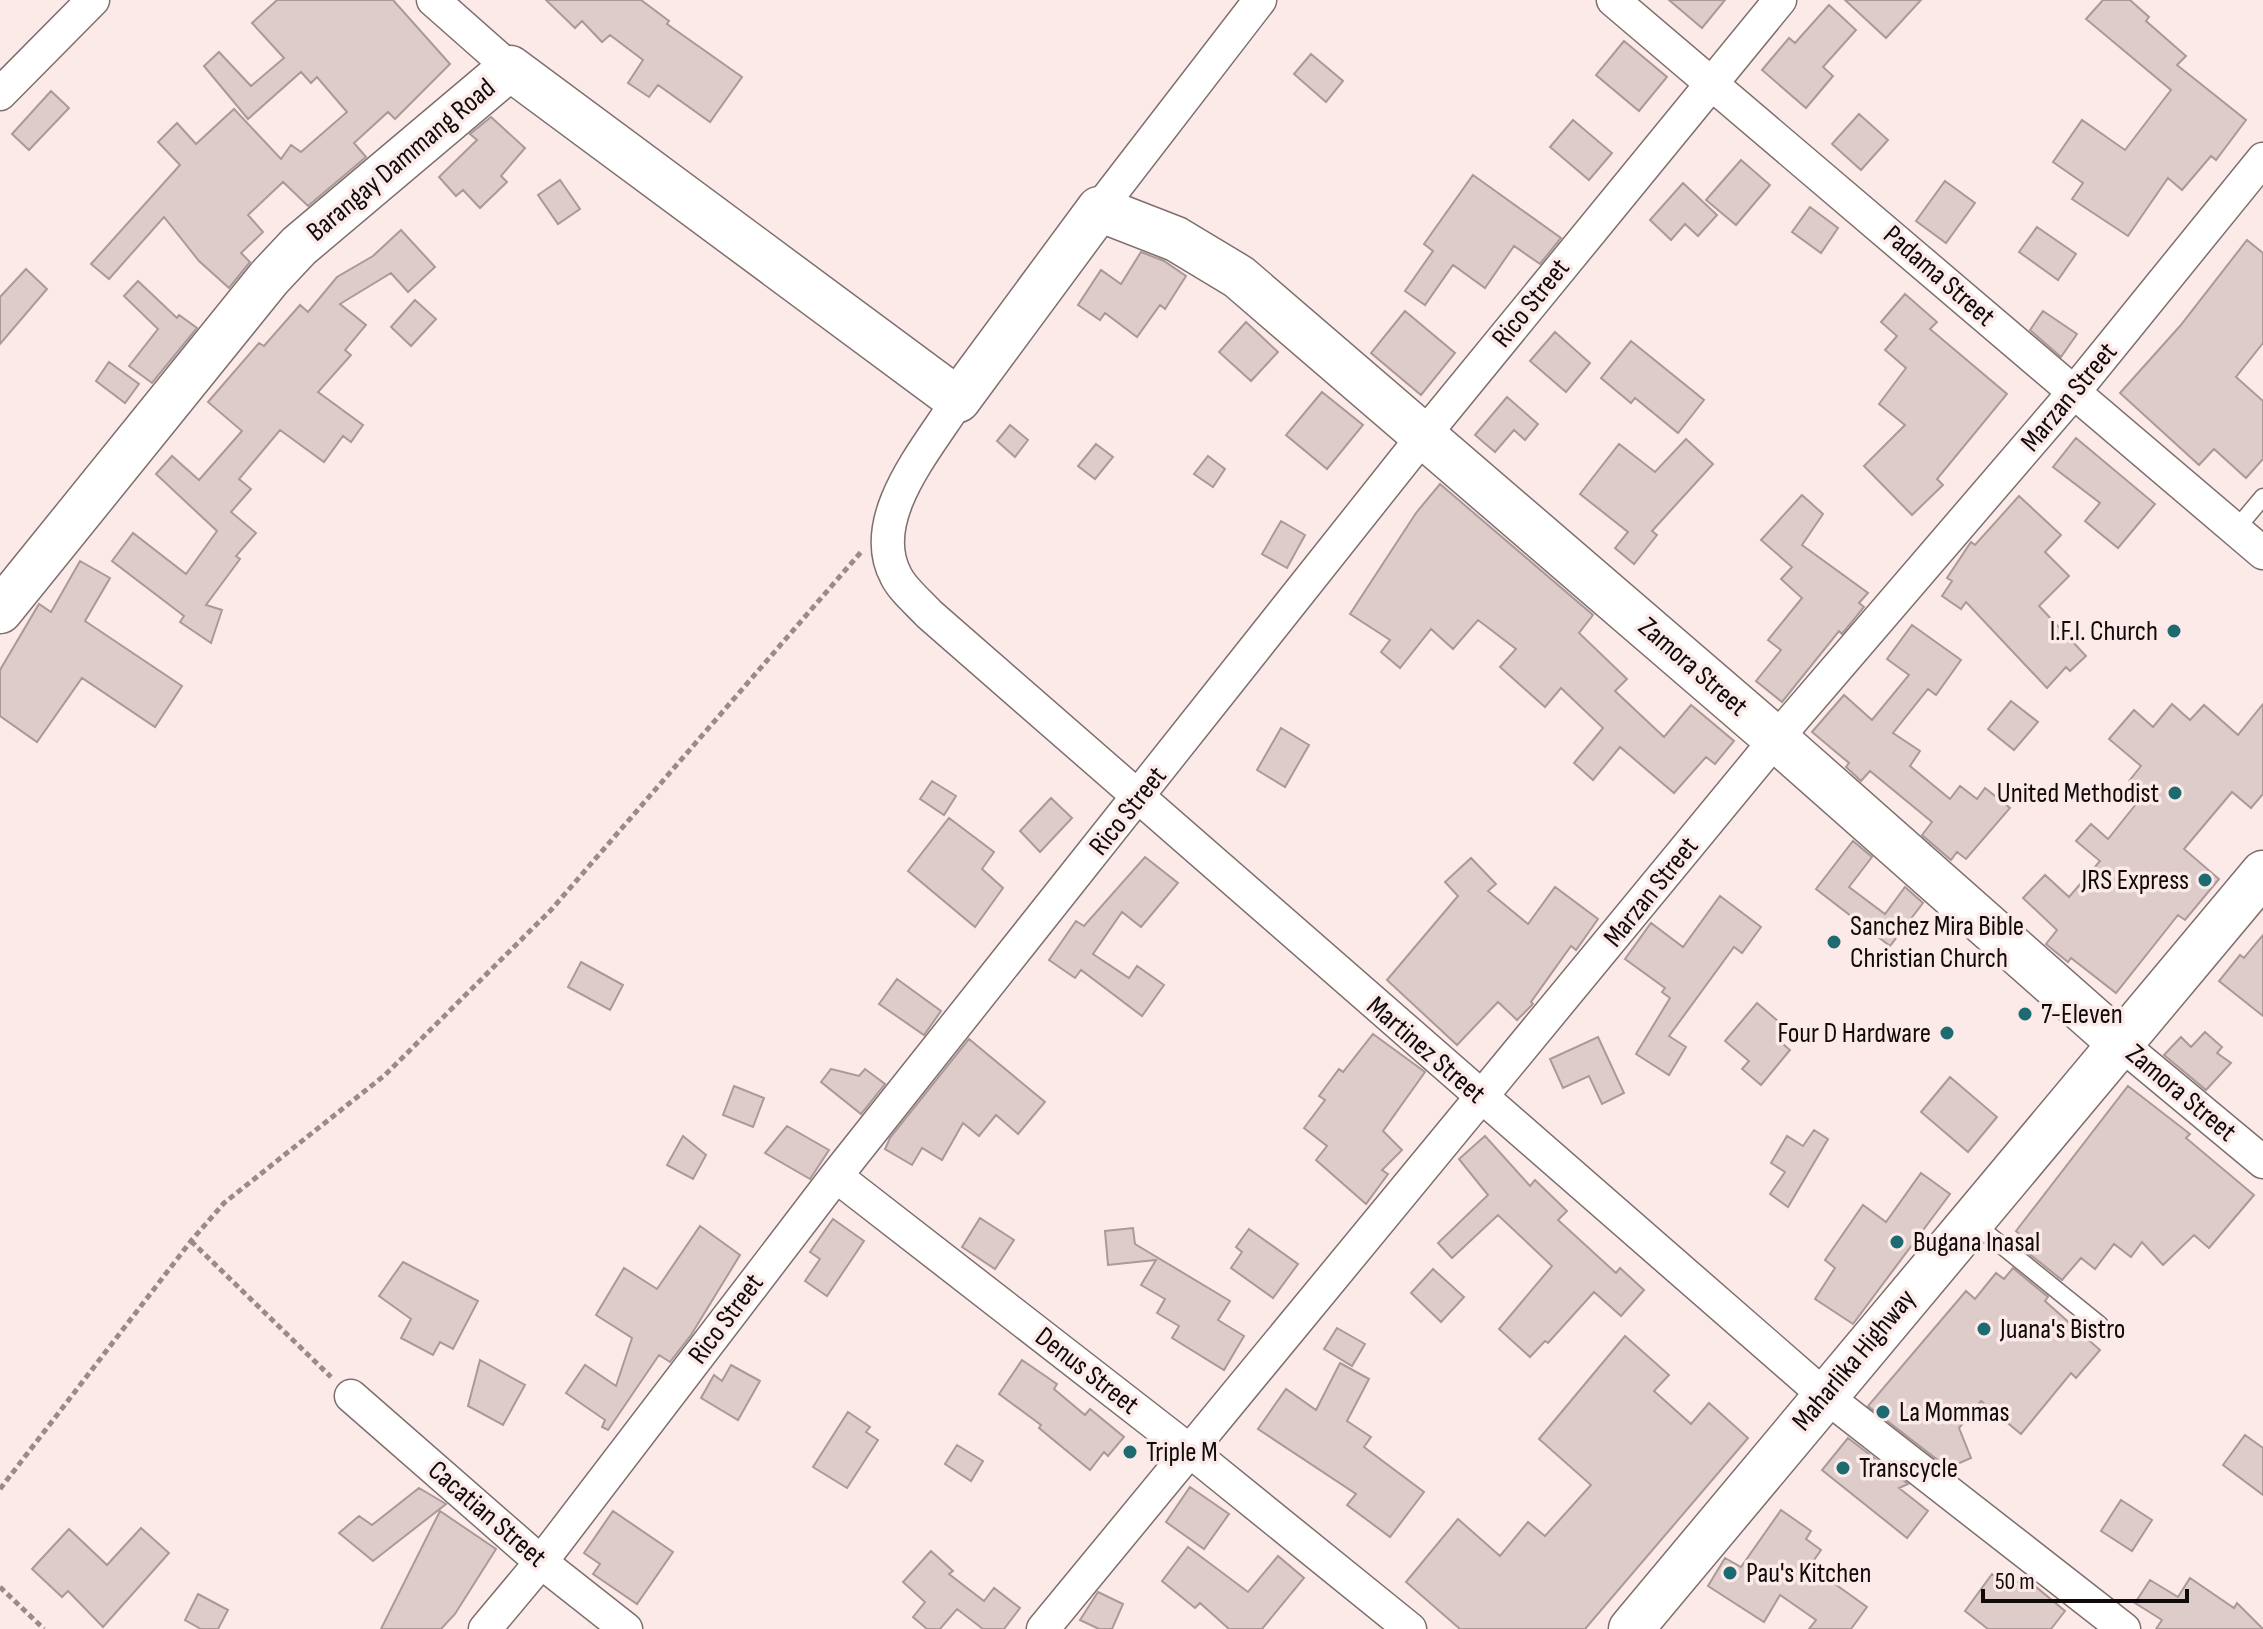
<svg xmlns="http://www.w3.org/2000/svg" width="2263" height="1629" viewBox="0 0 2263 1629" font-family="'Sofia Sans Condensed',sans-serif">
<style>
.building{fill:#decccb;stroke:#aa9998;stroke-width:2}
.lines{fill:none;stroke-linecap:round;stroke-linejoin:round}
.lane-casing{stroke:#7e6f6d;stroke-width:19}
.street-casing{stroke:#7e6f6d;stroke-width:35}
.secondary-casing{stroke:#7e6f6d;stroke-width:47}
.highway-casing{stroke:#7e6f6d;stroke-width:47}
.path{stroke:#988b8a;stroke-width:5;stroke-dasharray:6 4;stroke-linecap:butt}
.lane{stroke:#fff;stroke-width:16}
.street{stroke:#fff;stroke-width:32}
.secondary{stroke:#fff;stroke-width:44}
.highway{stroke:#fff;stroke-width:44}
.poi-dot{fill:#1e6a71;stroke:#fceae8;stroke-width:3}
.labels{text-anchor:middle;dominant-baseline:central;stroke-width:7;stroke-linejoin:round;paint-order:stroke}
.street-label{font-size:28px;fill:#100b0a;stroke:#fceae8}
.poi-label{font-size:28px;fill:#100b0a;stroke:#fceae8;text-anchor:start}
</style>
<rect width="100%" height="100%" fill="#fceae8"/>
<!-- building -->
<path class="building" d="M277,0H393L450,64L395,119L388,112L354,143L366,157L308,206L283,182L248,215L263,232L241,253L250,262L229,288L199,261L164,217L109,279L91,264L180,165L158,142L177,123L196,144L234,109L281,159L291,145L301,152L347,112L317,77L311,83L301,72L248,119L204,66L219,52L251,86L284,58L252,23Z
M546,0H641L669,21L667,24L742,77L710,122L658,85L649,97L628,83L643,60L610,35L602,42L582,21L575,28Z
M1669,0H1725L1702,28Z
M1845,0H1921L1886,38Z
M2103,0H2130L2149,17L2146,21L2186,56L2177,65L2246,120L2216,160L2211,156L2182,190L2168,178L2128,236L2072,199L2083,183L2053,162L2082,120L2125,150L2171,90L2086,19Z
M1829,5L1856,30L1823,67L1833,76L1806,108L1762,70L1789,38L1795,43Z
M1624,41L1667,77L1639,111L1596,75Z
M1311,54L1343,81L1326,102L1294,74Z
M51,91L69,108L29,150L12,134Z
M1859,114L1888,140L1861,170L1832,144Z
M491,117L525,148L501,176L507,182L480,208L463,190L456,196L439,177L477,140L470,134Z
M1573,120L1612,153L1589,180L1550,147Z
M1741,160L1770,185L1736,225L1706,200Z
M1473,175L1561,238L1540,264L1514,246L1485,288L1453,265L1425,305L1405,291L1433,251L1424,244Z
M560,180L580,209L558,224L538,195Z
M1945,181L1975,203L1946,243L1916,221Z
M1683,183L1717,215L1698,236L1685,224L1671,240L1650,220Z
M1810,207L1838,228L1821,253L1792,232Z
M2037,227L2076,254L2058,280L2019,252Z
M401,230L435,267L408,292L391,273L340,304L366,325L345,350L351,355L318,392L363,425L351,442L343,436L324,462L280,430L239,479L251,489L231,512L256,533L236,556L240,559L206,605L222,610L211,643L180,622L184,616L112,561L133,533L186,574L217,531L156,474L172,456L199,480L242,431L208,402L259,343L264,346L300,305L308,312L337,277L373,256Z
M2247,240L2263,253V343L2236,377L2263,401V459L2246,478L2214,449L2199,465L2120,393L2180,326Z
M1141,252L1164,261L1186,276L1165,309L1160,305L1137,337L1105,313L1100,320L1078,305L1101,270L1121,284Z
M26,269L47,289L0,344V297Z
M138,281L177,318L179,315L197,328L152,383L129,366L158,329L124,296Z
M1905,294L1937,322L1930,329L2007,394L1937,479L1943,485L1912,515L1864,466L1905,425L1879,404L1906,368L1885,350L1897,336L1881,322Z
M415,300L436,319L411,346L391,327Z
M1405,311L1455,353L1421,395L1371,353Z
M2043,311L2077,334L2061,357L2030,330Z
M1246,322L1278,352L1251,381L1219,352Z
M1555,332L1590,363L1566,392L1530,361Z
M1631,341L1704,400L1678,433L1635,398L1631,403L1601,378Z
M109,362L139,384L125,403L96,381Z
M1322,392L1363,425L1327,469L1286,435Z
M1507,397L1538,424L1525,440L1514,430L1495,452L1475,435Z
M1010,425L1028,440L1015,457L997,441Z
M2076,438L2155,504L2118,548L2085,521L2100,503L2053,467Z
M1686,439L1713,464L1652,531L1657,535L1634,564L1615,548L1628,532L1580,494L1619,444L1655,472Z
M1096,444L1113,457L1095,479L1078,466Z
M1208,456L1225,469L1213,487L1194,474Z
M1440,484L1593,615L1579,633L1627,679L1615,691L1664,737L1691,705L1734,741L1715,764L1706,757L1674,793L1620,747L1593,780L1574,763L1603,728L1561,688L1545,707L1500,667L1516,649L1478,620L1453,649L1431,629L1400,668L1381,652L1390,640L1350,614L1416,513Z
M1802,495L1823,514L1802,545L1868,593L1859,603L1864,607L1842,634L1839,631L1782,702L1756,681L1781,650L1768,640L1802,598L1781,579L1792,567L1761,540Z
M2019,496L2061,535L2045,552L2069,576L2039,606L2086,656L2070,671L2066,667L2047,688L1966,602L1961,609L1942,596L1952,581L1947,578L1971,542L1975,545Z
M1281,521L1305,535L1287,568L1262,554Z
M80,561L110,578L85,621L182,686L155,727L82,678L37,742L0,716V670L39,604L51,612Z
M1912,625L1961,660L1936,695L1928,689L1893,733L1920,751L1910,766L1950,799L1960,786L1977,799L1985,788L2010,808L1966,859L1957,852L1951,860L1922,835L1932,822L1870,771L1861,781L1846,767L1849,763L1812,732L1844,695L1872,720L1909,675L1887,659Z
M2011,701L2038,722L2014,750L1988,729Z
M2172,704L2190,720L2204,705L2238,735L2263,704V794L2251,808L2232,792L2184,849L2219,879L2185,920L2178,915L2116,993L2071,958L2068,962L2046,944L2057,930L2023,898L2045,875L2069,897L2100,861L2076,841L2091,824L2108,839L2144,794L2129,781L2141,766L2109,739L2134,710L2153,727Z
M1281,728L1309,745L1285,787L1257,770Z
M932,781L956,796L944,815L920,799Z
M1051,798L1072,818L1040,852L1020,831Z
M949,818L994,852L982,869L1003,888L975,927L908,871Z
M1853,841L1872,857L1849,887L1885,914L1905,887L1923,903L1890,946L1816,889Z
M1145,857L1178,883L1141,927L1122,912L1093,954L1129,978L1137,966L1164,985L1142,1016L1081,970L1075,978L1049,960L1076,921L1084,926Z
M1471,858L1496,884L1488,891L1528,924L1555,887L1598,919L1576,950L1571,946L1531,1002L1533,1004L1517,1020L1498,1002L1457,1045L1387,980L1458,896L1445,882Z
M1720,896L1761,927L1742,953L1734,947L1669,1036L1686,1047L1669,1075L1636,1054L1670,998L1662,992L1665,988L1625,959L1651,923L1683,947Z
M2263,935V1016L2219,981L2240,955L2244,958Z
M581,962L623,985L610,1010L568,987Z
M897,979L941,1011L924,1035L879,1004Z
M1757,1003L1786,1028L1777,1039L1790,1050L1761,1085L1742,1069L1749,1061L1725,1041Z
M2205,1032L2222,1047L2217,1053L2231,1063L2206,1090L2164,1055L2181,1037L2191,1047Z
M1373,1034L1425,1072L1383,1131L1402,1150L1382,1170L1388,1174L1366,1204L1316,1160L1327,1146L1304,1128L1325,1100L1319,1096L1339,1069L1343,1072Z
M1598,1037L1624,1093L1602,1104L1589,1076L1563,1088L1550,1059Z
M969,1039L1045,1102L1018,1134L996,1115L979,1136L963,1123L942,1160L922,1148L912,1165L885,1149L890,1138Z
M831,1069L859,1076L865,1069L885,1084L861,1114L821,1082Z
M1950,1077L1997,1117L1968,1152L1921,1112Z
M734,1086L764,1098L753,1127L723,1115Z
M2128,1086L2190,1134L2186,1138L2254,1195L2209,1248L2194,1235L2163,1265L2142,1242L2131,1257L2114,1244L2095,1269L2081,1258L2062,1280L2027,1252L2032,1245L2016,1231Z
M787,1126L829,1150L810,1179L765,1153Z
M1814,1130L1828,1139L1788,1207L1770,1194L1785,1172L1771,1163L1787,1136L1803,1146Z
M683,1136L706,1155L693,1179L667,1165Z
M1485,1136L1530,1186L1535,1180L1567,1211L1558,1220L1616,1273L1620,1268L1644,1290L1621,1316L1594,1292L1548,1343L1545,1341L1530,1357L1499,1329L1552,1266L1498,1215L1452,1258L1438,1243L1488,1195L1459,1159Z
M1921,1173L1950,1194L1853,1324L1815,1299L1835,1268L1825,1260L1863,1205L1886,1222Z
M980,1218L1014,1240L995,1269L962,1247Z
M833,1219L864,1241L827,1296L805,1281L820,1259L810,1252Z
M700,1226L740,1255L691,1335L670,1362L659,1355L608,1430L602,1427L605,1420L566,1393L585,1365L616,1386L632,1338L596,1315L624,1268L657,1289Z
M1133,1228L1135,1244L1230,1301L1218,1320L1244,1336L1224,1370L1172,1338L1179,1326L1157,1313L1165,1299L1141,1285L1156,1260L1108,1265L1105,1231Z
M1249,1229L1298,1264L1273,1298L1231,1268L1242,1252L1236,1247Z
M403,1262L478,1301L453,1349L440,1342L433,1355L401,1338L411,1319L379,1296Z
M2013,1268L2048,1297L2045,1301L2100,1350L2076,1378L2071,1373L2021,1434L1981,1401L1959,1428L1971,1458L1948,1468L1868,1406L1966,1291L1975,1299L1996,1273L2004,1279Z
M1433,1269L1464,1297L1441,1322L1411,1293Z
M1337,1328L1365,1344L1352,1366L1324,1349Z
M1625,1336L1669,1375L1654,1391L1691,1424L1709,1403L1748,1438L1585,1629H1460L1406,1582L1458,1519L1500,1556L1528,1522L1545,1536L1591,1485L1539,1439Z
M480,1360L525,1385L503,1425L468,1406Z
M1022,1360L1057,1384L1054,1389L1085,1415L1090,1409L1124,1437L1108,1456L1104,1452L1090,1470L1039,1428L1041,1425L999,1394Z
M1340,1363L1369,1379L1347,1421L1371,1437L1364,1447L1424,1492L1390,1537L1347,1505L1356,1494L1258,1429L1286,1389L1316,1410Z
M731,1365L760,1381L738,1420L701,1398L714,1375L722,1381Z
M848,1412L870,1427L866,1432L878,1440L847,1488L813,1467Z
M2245,1435L2263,1448V1495L2223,1465Z
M1848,1438L1908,1484L1899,1488L1928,1511L1907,1538L1822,1470Z
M957,1445L983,1461L971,1481L945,1464Z
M1190,1487L1229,1514L1204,1549L1166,1522Z
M419,1488L446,1504L373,1561L339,1533L359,1516L372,1525Z
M2121,1500L2152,1520L2132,1551L2101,1531Z
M1781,1510L1811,1531L1806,1539L1821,1550L1810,1566L1867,1607L1851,1629H1809L1816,1620L1780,1595L1764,1622L1708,1586L1725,1558L1741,1567Z
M440,1511L496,1549L455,1614L441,1629H381Z
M613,1511L673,1552L637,1604L593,1574L600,1564L584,1553Z
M141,1528L169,1553L103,1627L68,1591L62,1597L32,1569L69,1529L107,1565Z
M1188,1547L1248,1592L1278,1556L1304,1578L1262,1629H1229L1200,1603L1195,1608L1162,1581Z
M931,1551L953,1571L949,1574L984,1601L994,1588L1020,1608L1004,1629H983L957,1609L940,1629H927L913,1617L925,1602L903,1582Z
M2005,1573L2026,1588L2030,1582L2065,1611L2051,1629H1988L1965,1611L1992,1574L2001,1580Z
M2190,1578L2234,1608L2237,1603L2263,1629H2156L2162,1620L2135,1603L2150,1580L2178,1597Z
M1098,1592L1123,1604L1112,1629H1099L1080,1620Z
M198,1594L228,1610L218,1629H201L185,1620Z"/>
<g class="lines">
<!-- lane casing -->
<g class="lane-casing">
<path id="lane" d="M2236,529L2263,497
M1974,1223L2100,1325"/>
</g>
<!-- street casing -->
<g class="street-casing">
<path id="street" d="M433,0L510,68
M1613,0L2263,553
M0,94L93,0
M1099,209L1260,0
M958,400C929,447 865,518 896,576C903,590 918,602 929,614L1824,1395L2124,1629
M2121,1044L2263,1162
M836,1176L1190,1451L1410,1629
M351,1396L541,1562L626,1629
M485,1629L541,1562L836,1176L1425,434L1780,0
M1043,1629L1776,739L2074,392L2263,159"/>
</g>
<!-- secondary casing -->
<g class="secondary-casing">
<path id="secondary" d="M0,611L269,278L299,246L510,68L958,400L1099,209L1176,239L1239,277L1776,739L2121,1044"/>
</g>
<!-- highway casing -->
<g class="highway-casing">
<path id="highway" d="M1631,1629L2263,873"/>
</g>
<!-- path -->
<path class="path" d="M191,1241L331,1377
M0,1489L191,1241L224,1203L385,1075L551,910L861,552
M0,1587L44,1629"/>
<!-- lane -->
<use href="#lane" class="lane"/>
<!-- street -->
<use href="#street" class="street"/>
<!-- secondary -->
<use href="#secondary" class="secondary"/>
<!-- highway -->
<use href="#highway" class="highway"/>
</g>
<!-- markers -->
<g class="poi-dot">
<circle cx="2174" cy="631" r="8"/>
<circle cx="2175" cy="793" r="8"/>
<circle cx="2205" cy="880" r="8"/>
<circle cx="1834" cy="942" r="8"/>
<circle cx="2025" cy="1014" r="8"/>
<circle cx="1947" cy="1033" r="8"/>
<circle cx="1897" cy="1242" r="8"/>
<circle cx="1984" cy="1329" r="8"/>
<circle cx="1883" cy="1412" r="8"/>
<circle cx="1130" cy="1452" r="8"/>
<circle cx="1843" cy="1468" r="8"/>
<circle cx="1730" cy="1573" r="8"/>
</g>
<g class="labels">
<!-- street labels -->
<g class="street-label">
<text transform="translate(401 160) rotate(-40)">Barangay Dammang Road</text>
<text transform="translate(1939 276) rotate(41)">Padama Street</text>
<text transform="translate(1531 303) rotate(-51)">Rico Street</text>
<text transform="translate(2069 397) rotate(-50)">Marzan Street</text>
<text transform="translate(1693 667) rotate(41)">Zamora Street</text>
<text transform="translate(1128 811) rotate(-51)">Rico Street</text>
<text transform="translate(1651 892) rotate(-51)">Marzan Street</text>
<text transform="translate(1426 1050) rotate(41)">Martinez Street</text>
<text transform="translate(2181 1093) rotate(40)">Zamora Street</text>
<text transform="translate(726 1319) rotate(-53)">Rico Street</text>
<text transform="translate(1854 1360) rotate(-50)">Maharlika Highway</text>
<text transform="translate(1087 1371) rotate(38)">Denus Street</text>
<text transform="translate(487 1514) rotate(41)">Cacatian Street</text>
</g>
<!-- poi labels -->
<g class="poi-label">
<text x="2158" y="631" text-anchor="end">I.F.I. Church</text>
<text x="2159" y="793" text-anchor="end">United Methodist</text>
<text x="2189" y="880" text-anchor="end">JRS Express</text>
<text x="1850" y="926">Sanchez Mira Bible<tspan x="1850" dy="32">Christian Church</tspan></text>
<text x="2041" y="1014">7-Eleven</text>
<text x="1931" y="1033" text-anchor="end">Four D Hardware</text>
<text x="1913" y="1242">Bugana Inasal</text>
<text x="2000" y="1329">Juana's Bistro</text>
<text x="1899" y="1412">La Mommas</text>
<text x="1146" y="1452">Triple M</text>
<text x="1859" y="1468">Transcycle</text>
<text x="1746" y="1573">Pau's Kitchen</text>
</g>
</g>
<!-- scale -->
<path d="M1983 1589v12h204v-12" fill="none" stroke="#100b0a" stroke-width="4"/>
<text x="1995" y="1589" font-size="24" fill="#100b0a" stroke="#fceae8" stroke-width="6" paint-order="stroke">50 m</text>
</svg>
